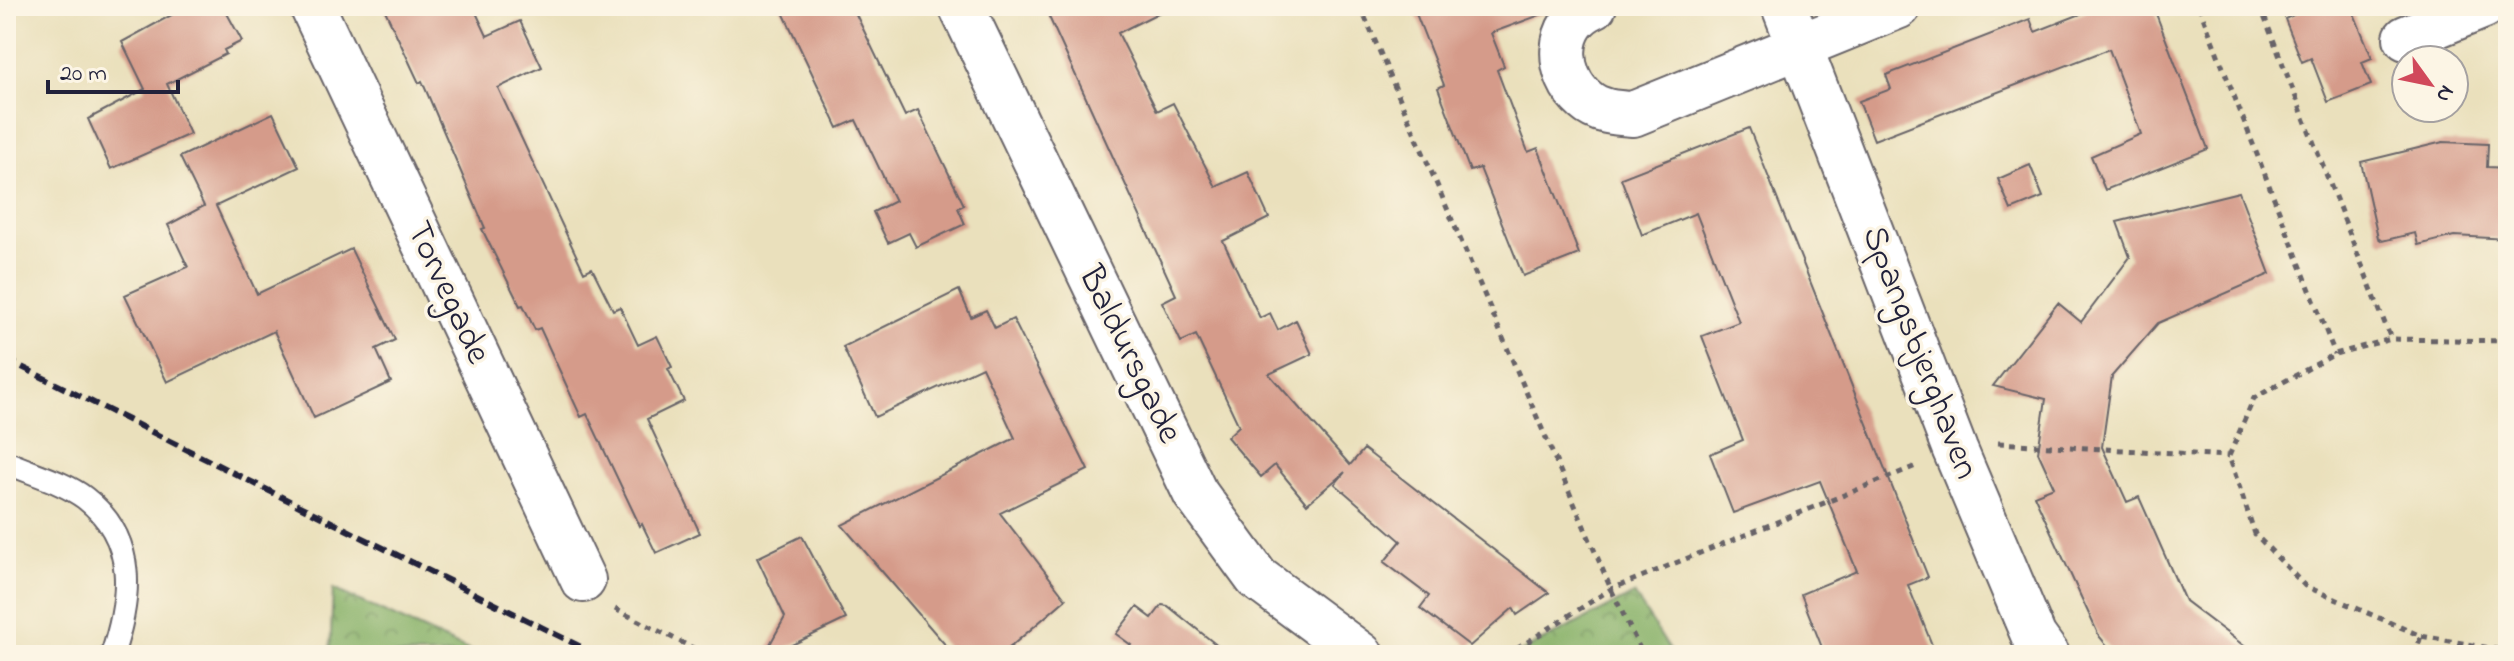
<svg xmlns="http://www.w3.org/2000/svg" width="2514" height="661" viewBox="0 0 2514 661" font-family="'Indie Flower',sans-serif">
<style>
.forest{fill:url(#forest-crowns);stroke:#546a52;stroke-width:2}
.building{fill:#d59b8a}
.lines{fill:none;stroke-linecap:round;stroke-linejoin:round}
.service-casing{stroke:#686468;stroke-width:26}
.minor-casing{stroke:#686468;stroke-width:48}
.path{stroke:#686468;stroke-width:5;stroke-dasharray:6 6;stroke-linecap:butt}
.service{stroke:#fff;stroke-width:22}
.minor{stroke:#fff;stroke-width:44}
.rail{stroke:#22223b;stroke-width:6;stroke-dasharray:12 6;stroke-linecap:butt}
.labels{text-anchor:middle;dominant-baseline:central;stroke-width:7;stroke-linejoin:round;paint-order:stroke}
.street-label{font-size:36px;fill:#22223b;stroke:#fcf5e5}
</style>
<defs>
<pattern id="forest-crowns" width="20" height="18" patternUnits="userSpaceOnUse" patternTransform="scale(2)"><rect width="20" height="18" fill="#87b168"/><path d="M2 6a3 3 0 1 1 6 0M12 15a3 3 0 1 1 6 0" fill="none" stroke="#6e9057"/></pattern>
</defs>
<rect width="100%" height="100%" fill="#fcf5e5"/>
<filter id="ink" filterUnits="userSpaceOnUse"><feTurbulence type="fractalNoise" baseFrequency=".0125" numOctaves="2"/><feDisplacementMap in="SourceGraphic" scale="16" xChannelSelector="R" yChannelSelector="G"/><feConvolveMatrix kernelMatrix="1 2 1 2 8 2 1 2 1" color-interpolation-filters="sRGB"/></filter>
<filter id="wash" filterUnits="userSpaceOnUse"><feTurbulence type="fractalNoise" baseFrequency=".006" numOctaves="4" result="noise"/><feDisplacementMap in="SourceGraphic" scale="32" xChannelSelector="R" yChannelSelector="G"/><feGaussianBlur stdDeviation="1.8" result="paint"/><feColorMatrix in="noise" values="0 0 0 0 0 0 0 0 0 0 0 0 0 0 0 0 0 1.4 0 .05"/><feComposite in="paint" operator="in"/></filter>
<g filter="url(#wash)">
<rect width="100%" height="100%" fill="#eae0bc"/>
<!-- forest -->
<path class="forest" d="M333,589L479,655H330Z
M1634,594L1673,655H1515Z"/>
<g id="blocks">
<!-- building -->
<path class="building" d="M188,6H223L242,41L224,50L226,54L167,84L190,134L111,169L88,119L145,89L122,42Z
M383,6H473L487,36L520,21L542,67L498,88L584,272L592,268L613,310L620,307L638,345L657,336L672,367L668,369L684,401L647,419L700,533L656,553L642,524L640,526L587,414L581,417L540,328L535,330L523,305L520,306L482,229L485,228L422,81L419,83Z
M780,6H852L905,116L918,110L964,205L958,208L965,224L916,247L909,233L888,243L873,212L895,201L856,120L838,128Z
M1044,6H1172L1118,33L1157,111L1173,103L1216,187L1248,172L1269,218L1223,241L1260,318L1270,313L1278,330L1296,320L1312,354L1269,374L1350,465L1364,449L1549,593L1517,615L1513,608L1470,646L1420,608L1429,596L1384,562L1401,541L1335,484L1345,472L1307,504L1275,465L1261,477L1227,437L1239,426L1196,335L1181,342L1162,302L1176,295Z
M1413,6H1554L1551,11L1491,33L1504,66L1497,70L1528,152L1538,148L1579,254L1523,276L1480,168L1470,171L1438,88L1444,85Z
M2101,6H2153L2208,149L2105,190L2091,156L2141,134L2109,49L1874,140L1859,101L1891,89L1886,75L2030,19L2035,32Z
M2311,6H2351L2372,58L2362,62L2371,85L2328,102L2311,58L2302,62L2285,19Z
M273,113L299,167L216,206L257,294L351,249L395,340L376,349L391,382L314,418L274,331L167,382L125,295L188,267L168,225L204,206L180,157Z
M1749,128L1928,577L1908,585L1936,655H1825L1801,594L1857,571L1820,481L1733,513L1710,454L1743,440L1702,336L1739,322L1696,213L1642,235L1621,178Z
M2443,142L2488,144L2487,167L2508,168V239L2454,236L2418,245L2415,233L2382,241L2378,238L2361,162Z
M2030,165L2043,197L2011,210L1998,179Z
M2239,192L2270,274L2158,323L2112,376L2102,447L2127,502L2139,497L2185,601L2256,655L2114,654L2099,636L2034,495L2054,487L2038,452L2046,399L1993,386L2058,303L2081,322L2130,257L2117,222Z
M959,290L971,317L986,310L995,328L1013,319L1088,470L1000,513L1066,599L1001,655H954L842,525L1015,438L982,367L875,417L843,347Z
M802,536L846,619L771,655H764L785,617L757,558Z
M1162,605L1168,606L1229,655H1123L1131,645L1116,634L1137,607L1152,618Z"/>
</g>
</g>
<g filter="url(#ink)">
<use href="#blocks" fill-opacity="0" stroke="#686468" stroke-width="2"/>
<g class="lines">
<!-- service casing -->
<g class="service-casing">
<path id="service" d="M6,462C30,473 64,482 85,498C138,539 131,598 112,655"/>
</g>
<!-- minor casing -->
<g class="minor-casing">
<path id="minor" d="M312,6L583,580
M961,6L1195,493L1257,578L1361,655
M1594,6C1554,23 1555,75 1585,100C1598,112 1616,113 1633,114L1899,6
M1784,6L1955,450L2034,637L2047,655
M2406,38L2484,6"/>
</g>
<!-- path -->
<path class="path" d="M1360,6L1611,589L1643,655
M2199,6L2335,354
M2260,6L2391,339
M2508,341L2391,339L2335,354L2254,398L2229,456L2255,534L2305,586L2421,636L2508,651
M1998,443L2229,456
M615,609L707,655
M1507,655L1611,589L1916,466
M2415,655L2421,636"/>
<!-- service -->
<use href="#service" class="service"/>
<!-- minor -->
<use href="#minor" class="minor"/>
<!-- rail -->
<path class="rail" d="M6,359L597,655"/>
</g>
</g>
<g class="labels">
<!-- street labels -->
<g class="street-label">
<text transform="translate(447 293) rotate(65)">Torvegade</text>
<text transform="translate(1919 353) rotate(69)">Spangsbjerghaven</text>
<text transform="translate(1129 355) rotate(64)">Baldursgade</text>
</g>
</g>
<!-- margin -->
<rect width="2514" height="661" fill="none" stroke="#fcf5e5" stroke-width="32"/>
<!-- north arrow -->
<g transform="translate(2430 84) rotate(123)"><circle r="38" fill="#fcf5e5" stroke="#a5a1a1" stroke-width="2"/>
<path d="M0-6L14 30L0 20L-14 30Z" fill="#d1495b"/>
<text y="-12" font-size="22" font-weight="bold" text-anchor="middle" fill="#22223b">N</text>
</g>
<!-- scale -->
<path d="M48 80v12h130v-12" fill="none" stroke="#22223b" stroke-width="4"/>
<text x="60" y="80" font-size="24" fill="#22223b" stroke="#fcf5e5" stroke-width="6" paint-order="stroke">20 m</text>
</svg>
